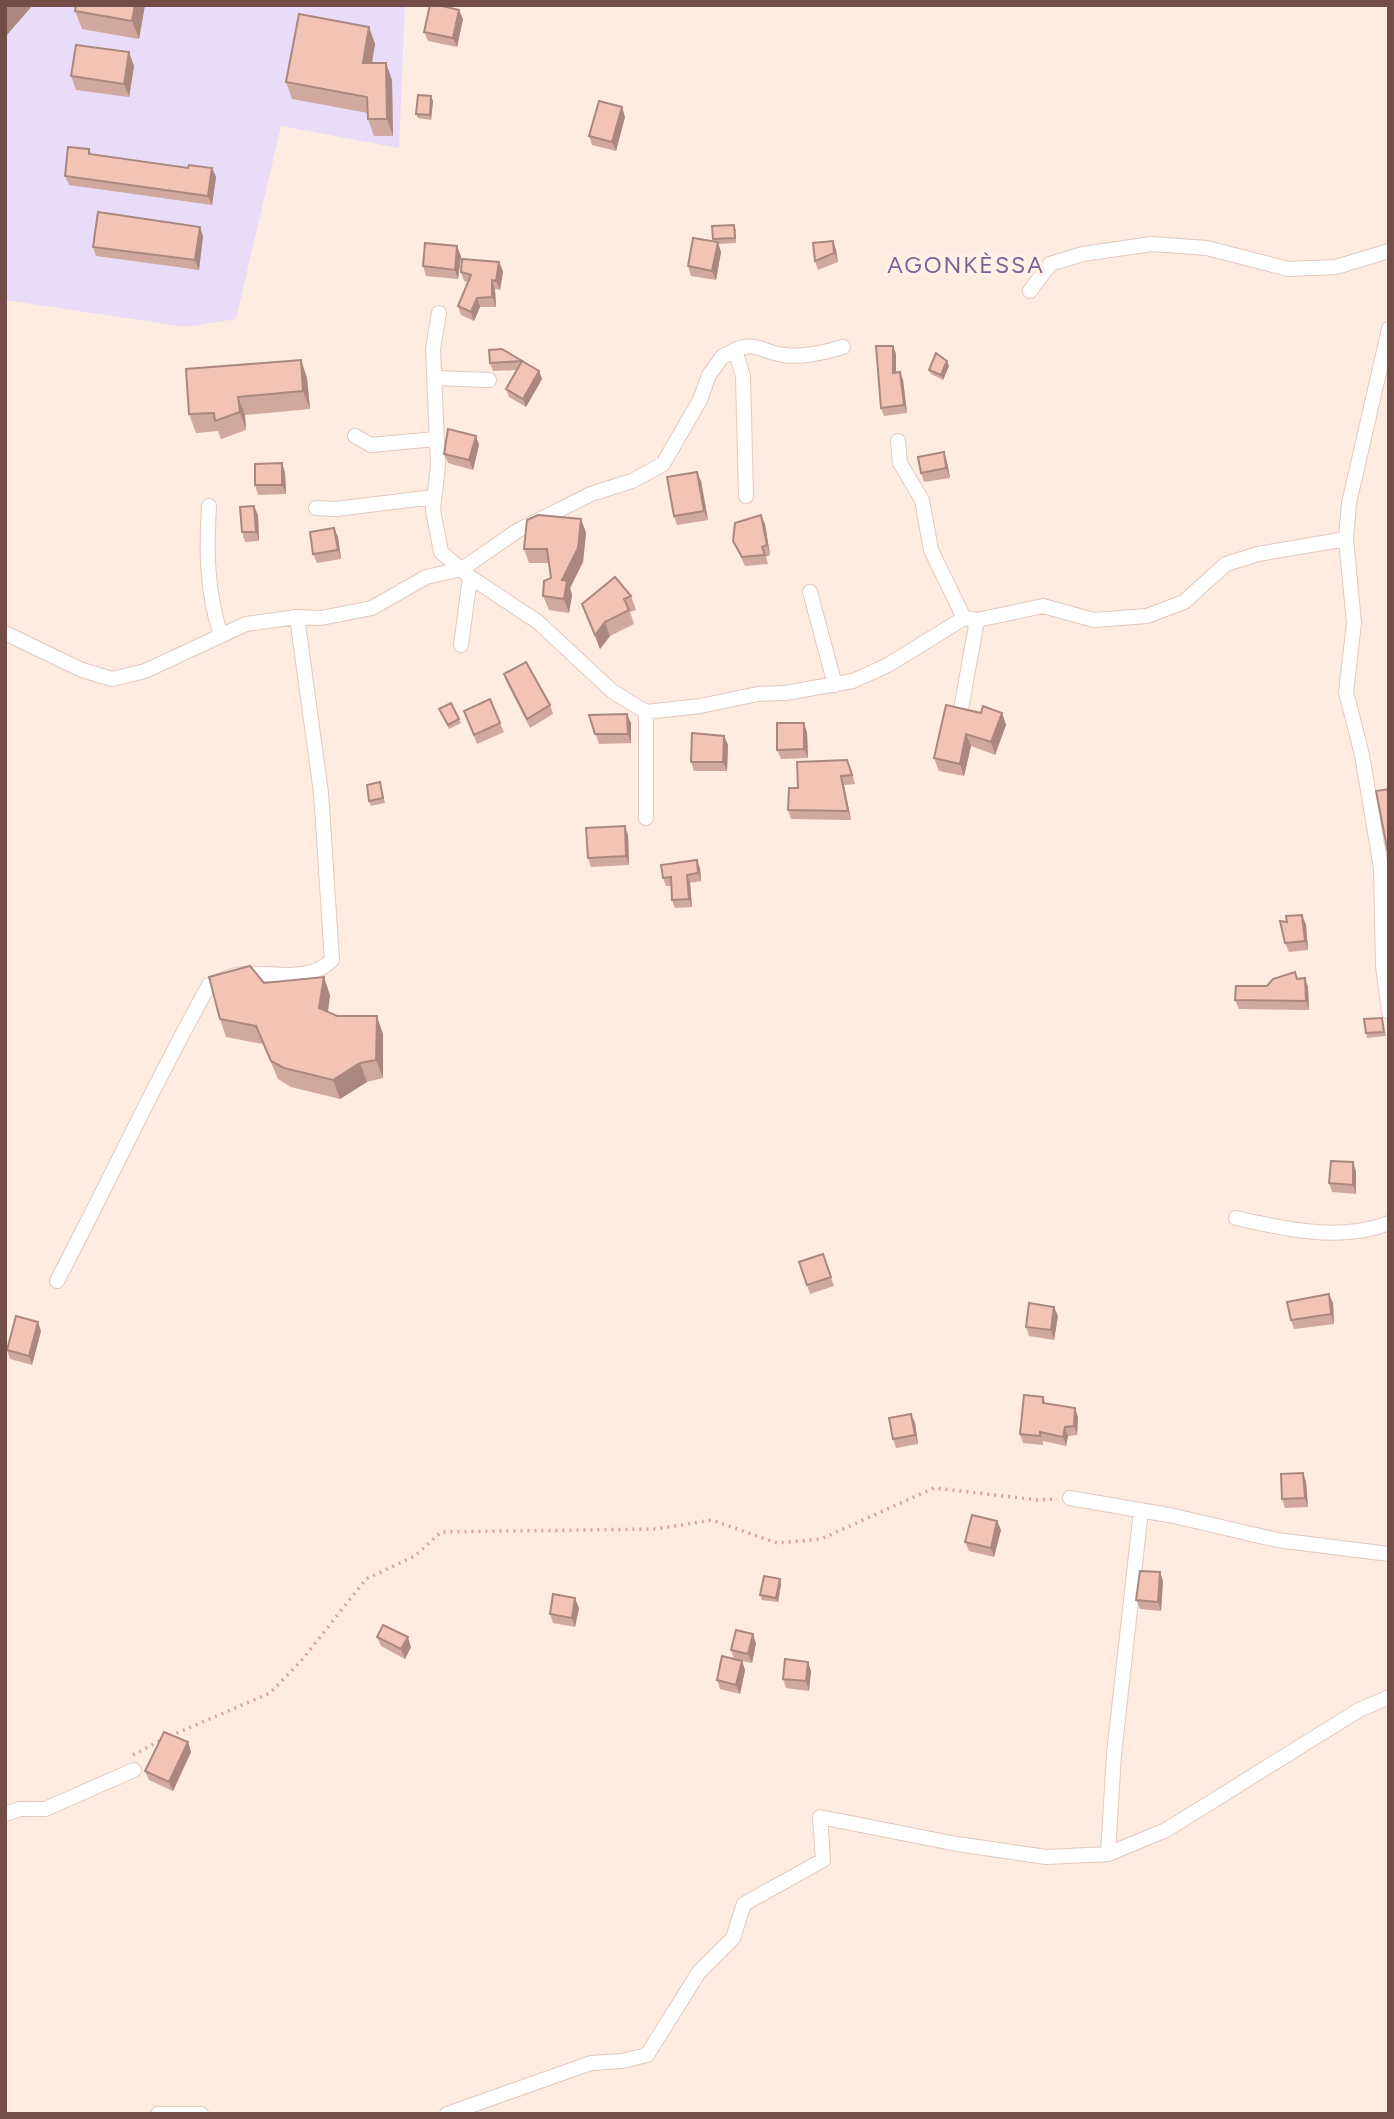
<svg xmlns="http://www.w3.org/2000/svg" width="1394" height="2119" viewBox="0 0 1394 2119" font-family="Figtree,sans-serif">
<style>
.education{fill:#e9dcf9}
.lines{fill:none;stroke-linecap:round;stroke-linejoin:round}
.street-casing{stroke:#e3c8be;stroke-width:16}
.path{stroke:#d8a699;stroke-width:3.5;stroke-dasharray:2 5;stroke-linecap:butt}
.street{stroke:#fff;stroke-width:14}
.wall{fill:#d1a89d}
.shaded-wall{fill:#aa887f}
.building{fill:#f3c3b6;stroke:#aa887f;stroke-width:2}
.labels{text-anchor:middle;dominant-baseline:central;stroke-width:7;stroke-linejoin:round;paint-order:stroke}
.quarter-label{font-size:23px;letter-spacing:2px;fill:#7c6198;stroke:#fff1e6}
</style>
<rect width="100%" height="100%" fill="#fdecdf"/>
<!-- education -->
<path class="education" d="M5,5H405L399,148L281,126L236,319L186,327L5,300Z"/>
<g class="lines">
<!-- street casing -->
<g class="street-casing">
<path id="street" d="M1030,291L1050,264L1083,254L1152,244L1207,248L1288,269L1336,267L1389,251
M439,313L433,349L438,465L433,510L441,552L470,577L538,622L612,691L646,712L700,706L758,694L785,693L853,681L888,665L964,618L977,620L961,709
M1389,329L1349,503L1346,539L1354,623L1346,692L1362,755L1381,868L1383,966L1389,1012
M435,378L489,380
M355,436L371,445L435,439
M898,441L900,463L922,500L931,550L964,618
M746,496L743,376L735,350C754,341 764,352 783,355C802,358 825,352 843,347
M209,506C206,552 207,590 220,633
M316,508L336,509L434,497
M810,592L835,685
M977,620L1043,606L1094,620L1147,616L1184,602L1226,564L1258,554L1346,539
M5,633L82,670L112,679L145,671L246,624L297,617L321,618L372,608L426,577L462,569L517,531L591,494L632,481L663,464L700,400L709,375L722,357L735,350
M461,645L470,577
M646,712V818
M1236,1218C1283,1229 1343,1242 1389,1223
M57,1281C109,1182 155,1082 209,985C218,982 227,977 236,975C269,969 305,986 332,960L321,793L297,617
M1070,1498L1174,1516L1277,1540L1389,1554
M5,1814L20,1809H45L134,1770
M1108,1854L1114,1754L1141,1510
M158,2114H201
M447,2114L591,2063L622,2061L647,2055L699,1972L733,1938L744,1904L823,1860L820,1817L957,1844L1046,1857L1108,1854L1166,1830L1359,1710L1389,1697"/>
</g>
<!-- path -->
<path class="path" d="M170,1736L270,1693L301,1661L366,1579L415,1556L441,1532L656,1529L712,1520L777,1543L821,1539L934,1488L1038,1500L1057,1499
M133,1755L163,1739"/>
<!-- street -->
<use href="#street" class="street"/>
</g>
<!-- wall -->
<path class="wall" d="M76,5H145L139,39L82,29L75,11Z
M463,19L457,47L428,41L424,32Z
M369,27L375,44L372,63L392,80L393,136H374L368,119V113L292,99L286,82Z
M134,66L129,97L76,90L71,76Z
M433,101L431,120L418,118L416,114Z
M625,117L616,151L592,145L589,136Z
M89,149L91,154L188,168H212L216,177L212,205L69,185L65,176Z
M200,227L203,236L199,270L96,256L93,247Z
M736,229V243L718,244L721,252L716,280L691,276L688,266L714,242L713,239Z
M833,241L836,250L838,262L818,270L815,261Z
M461,256L458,279L426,276L423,266Z
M503,271L500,290L495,289L496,307H480L474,321L461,315L458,306L468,282L464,281L461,272Z
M893,346L896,354V372L903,380L907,413L884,416L881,408Z
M502,349L539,371L542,379L526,407L509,397L506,389L517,370L493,371L490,363Z
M301,360L307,378L310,409L245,415L246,430L221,439L218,431L196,433L189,414Z
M949,366L943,380L931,374L929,370Z
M476,436L479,445L473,470L448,463L444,454Z
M944,452L947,462L950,478L924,482L921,473Z
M282,463L285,473L286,494L258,495L255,485Z
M701,481L708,520L677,525L674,516Z
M258,515L259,541L245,542L242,532Z
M581,519L586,533L583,562L570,588L572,595L569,613L549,610L543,596L551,578L549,563H529L524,549Z
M765,524L770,555L766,557L768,564L745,566L733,541Z
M334,528L338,537L341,559L317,563L313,554Z
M631,596L636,610L630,612L634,624L610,636L600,649L582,604Z
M504,674L550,705L553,714L530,728L507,683Z
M439,709L459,719L461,723L449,729Z
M464,711L500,723L504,732L477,744Z
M981,713H1002L1006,725L995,755L971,746L964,776L939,771L934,758Z
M589,715L631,723V743L599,744Z
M807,732L808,758L781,759L777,750Z
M724,736L728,745L727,771H694L691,762Z
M851,769L855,784L844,785L851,820L791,819L788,810L798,788Z
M380,782L385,803L371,806L369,801Z
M628,835L629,865L591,867L588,858Z
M700,868L701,881L690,883L692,907L675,908L672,900L671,886H666L663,878Z
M1302,915L1306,925L1308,950L1289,952L1285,943L1287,922Z
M1295,972L1298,979L1308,987L1309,1010L1239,1009L1235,1000L1267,986Z
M264,983L330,995L328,1012L383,1034V1078L367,1082L340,1099L291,1087L278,1079L263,1044L226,1037L220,1019Z
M1383,1023L1386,1036L1367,1038L1366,1033Z
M1356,1171V1194L1332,1192L1329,1183Z
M823,1254L834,1286L810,1294L799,1262Z
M1333,1303L1334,1324L1294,1329L1291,1320Z
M1058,1316L1054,1340L1029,1336L1026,1327Z
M41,1331L32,1365L10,1359L7,1350Z
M1043,1397L1046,1404L1078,1417L1077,1435L1068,1436L1066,1446L1043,1441V1445L1023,1443L1020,1434Z
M911,1414L915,1423L918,1444L896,1448L893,1439Z
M1303,1473L1306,1482L1308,1507L1285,1508L1282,1499Z
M997,1521L1001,1530L994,1557L969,1551L965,1542Z
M780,1579L781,1584L778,1602L762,1600L760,1595Z
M1163,1581L1161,1611L1140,1609L1136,1600Z
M579,1608L575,1627L553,1623L550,1614Z
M377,1637L411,1647L405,1659L381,1646Z
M756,1643L752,1663L742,1661L745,1670L740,1694L720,1689L717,1680L734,1659L731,1650Z
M808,1662L811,1671L809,1691L786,1688L783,1679Z
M188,1742L191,1752L173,1791L149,1780L145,1771Z"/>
<!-- shaded-wall -->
<path class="shaded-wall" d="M11,5H33L6,36L5,33V11Z
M135,5H145L139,39L132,21Z
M459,10L463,19L457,47L453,38Z
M369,27L375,44L369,80L363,63Z
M129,52L134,66L129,97L124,84Z
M386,63L392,80L393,136L387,119Z
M431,96L433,101L431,120L430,115Z
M622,107L625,117L616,151L612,142Z
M212,168L216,177L212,205L208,196Z
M200,227L203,236L199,270L195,260Z
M833,241L836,250L838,262L834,253Z
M718,242L721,252L716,280L712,271Z
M457,246L461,256L458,279L455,270Z
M499,262L503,271L500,290L496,281Z
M492,280L495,289L496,307L492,297Z
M477,298L480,307L474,321L471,312Z
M893,346L896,354V381L893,373Z
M301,360L307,378L310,409L303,391Z
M947,361L949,366L943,380L941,375Z
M539,371L542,379L526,407L523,399Z
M900,372L903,380L907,413L904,405Z
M238,397L245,415L246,430L240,412Z
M476,436L479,445L473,470L469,460Z
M944,452L947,462L950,478L946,468Z
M282,463L285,473L286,494L282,485Z
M697,472L701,481L708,520L704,511Z
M254,506L258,515L259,541L256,532Z
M761,515L765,524L770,555L767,545Z
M581,519L586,533L583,562L570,588L572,595L569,613L564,599L562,580Z
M334,528L338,537L341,559L338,550Z
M605,622L610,636L600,649L595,635Z
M1002,713L1006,725L995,755L991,742Z
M627,714L631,723V743L628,734Z
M804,723L807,732L808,758L804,749Z
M966,734L971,746L964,776L960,764Z
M724,736L728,745L727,771L723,762Z
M841,776L844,785L851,820L848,811Z
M625,826L628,835L629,865L626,856Z
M697,860L700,868L701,881L698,873Z
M687,875L690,883L692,907L689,899Z
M1302,915L1306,925L1308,950L1305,941Z
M324,977L330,995L326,1026L319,1008Z
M1305,978L1308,987L1309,1010L1306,1001Z
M377,1016L383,1034V1078L376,1060Z
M360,1063L367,1082L340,1099L333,1080Z
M1353,1162L1356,1171V1194L1353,1185Z
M1329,1294L1333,1303L1334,1324L1331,1314Z
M1054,1307L1058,1316L1054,1340L1051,1330Z
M38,1322L41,1331L32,1365L29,1356Z
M1075,1408L1078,1417L1077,1435L1074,1426Z
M911,1414L915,1423L918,1444L915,1435Z
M1065,1427L1068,1436L1066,1446L1063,1437Z
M1303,1473L1306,1482L1308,1507L1305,1498Z
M997,1521L1001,1530L994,1557L991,1548Z
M1160,1572L1163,1581L1161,1611L1158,1602Z
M780,1579L781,1584L778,1602L776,1598Z
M575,1598L579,1608L575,1627L572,1618Z
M753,1634L756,1643L752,1663L748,1654Z
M408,1637L411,1647L405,1659L401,1649Z
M742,1661L745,1670L740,1694L736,1685Z
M808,1662L811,1671L809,1691L806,1681Z
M188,1742L191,1752L173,1791L169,1782Z"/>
<!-- building -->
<path class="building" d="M5,5H11L5,11Z
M76,5H135L132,21L75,11Z
M430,5H438L459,10L453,38L424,32Z
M299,14L369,27L363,63H386L387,119H368L367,97L286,82Z
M76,45L129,52L124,84L71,76Z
M418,95L431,96L430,115L416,114Z
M599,101L622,107L612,142L589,136Z
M68,147L89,149V154L188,168L189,165L212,168L208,196L65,176Z
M98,212L200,227L195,260L93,247Z
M734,225L735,238L713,239L712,226Z
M693,238L718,242L712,271L688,266Z
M833,241L834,253L815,261L813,243Z
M425,243L457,246L455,270L423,266Z
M462,259L499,262L496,281L492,280V297L477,298L471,312L458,306L471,275L461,272Z
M876,346H893V373L900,372L904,405L881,408Z
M502,349L539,371L523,399L506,389L522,361L490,363L489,350Z
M936,353L947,361L941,375L929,370Z
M301,360L303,391L238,397L240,412L215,421L214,413L189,414L186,369Z
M448,429L476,436L469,460L444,454Z
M944,452L946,468L921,473L918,457Z
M282,463V485H255V464Z
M697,472L704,511L674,516L667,477Z
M254,506L256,532H242L240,507Z
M538,515L581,519L578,548L562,580L567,581L564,599L543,596L544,581L551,578L547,549H524L527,520Z
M761,515L767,545L762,547L765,555L742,557L733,541L735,523Z
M334,528L338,550L313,554L310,532Z
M615,577L631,596L624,599L629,610L605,622L595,635L582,604Z
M526,662L550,705L527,719L504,674Z
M490,699L500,723L474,735L464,711Z
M451,703L459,719L448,725L439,709Z
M946,705L981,713L983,706L1002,713L991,742L966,734L960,764L934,758Z
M627,714L628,734H595L589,715Z
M777,723H804V749L777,750Z
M692,733L724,736L723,762H691Z
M847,760L852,775L841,776L848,811L788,810L789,788H798L797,762Z
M380,782L383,798L369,801L367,785Z
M1389,789V858L1376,791Z
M625,826L626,856L588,858L586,828Z
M697,860L698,873L687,875L689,899L672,900L671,877L663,878L661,865Z
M1302,915L1305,941L1285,943L1280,921L1287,922L1286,916Z
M250,966L264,983L324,977L319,1008L337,1016H377L376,1060L360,1063L333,1080L284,1068L271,1061L256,1026L220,1019L209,977Z
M1295,972L1297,979L1305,978L1306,1001L1235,1000L1236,986H1267L1273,979Z
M1382,1018L1384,1032L1366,1033L1364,1019Z
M1331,1161L1353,1162V1185L1329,1183Z
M823,1254L831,1277L807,1285L799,1262Z
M1329,1294L1331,1314L1291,1320L1287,1302Z
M1029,1303L1054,1307L1051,1330L1026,1327Z
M16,1316L38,1322L29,1356L7,1350Z
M1024,1395L1043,1397V1403L1075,1408L1074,1426L1065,1427L1063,1437L1040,1432V1436L1020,1434Z
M911,1414L915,1435L893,1439L889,1418Z
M1303,1473L1305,1498L1282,1499L1281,1474Z
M972,1515L997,1521L991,1548L965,1542Z
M1140,1571L1160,1572L1158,1602L1136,1600Z
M764,1576L780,1579L776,1598L760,1595Z
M553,1594L575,1598L572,1618L550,1614Z
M383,1625L408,1637L401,1649L377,1637Z
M736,1630L753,1634L748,1654L731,1650Z
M722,1656L742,1661L736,1685L717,1680Z
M785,1659L808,1662L806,1681L783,1679Z
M164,1732L188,1742L169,1782L145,1771Z"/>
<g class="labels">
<!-- quarter labels -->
<g class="quarter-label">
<text x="966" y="265">AGONKÈSSA</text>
</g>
</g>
<!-- border -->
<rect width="1394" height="2119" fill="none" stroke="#744e46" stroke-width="14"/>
</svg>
